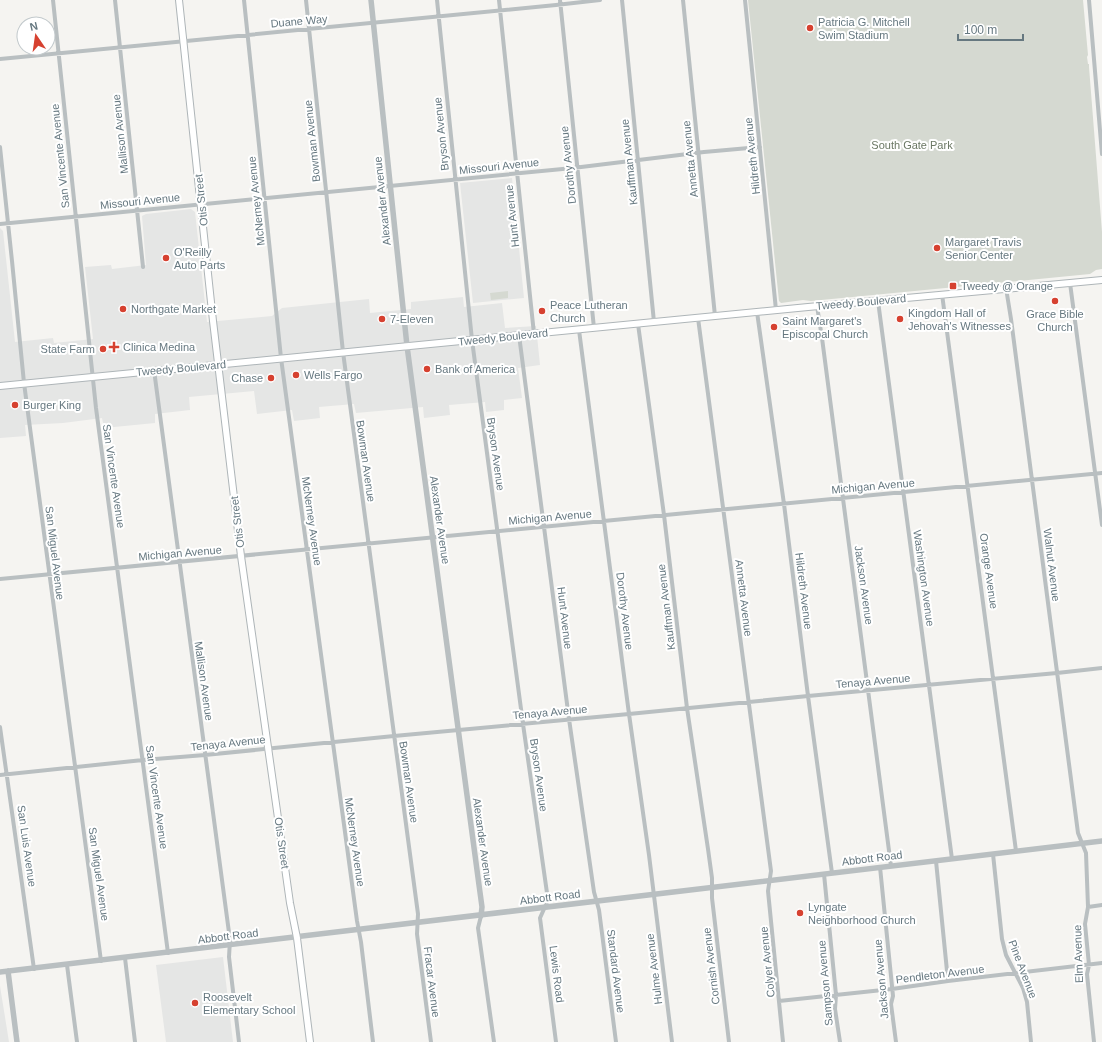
<svg xmlns="http://www.w3.org/2000/svg" width="1102" height="1042" viewBox="0 0 1102 1042" font-family="Arial,sans-serif">
<style>
.built{fill:#e5e6e5}
.green{fill:#d5d9d1}
.lines{fill:none;stroke-linecap:round;stroke-linejoin:round}
.secondary-casing{stroke:#aeb5b8;stroke-width:8}
.minor{stroke:#b9bfc1;stroke-width:4}
.tertiary{stroke:#b9bfc1;stroke-width:5.5}
.secondary{stroke:#fff;stroke-width:6}
.poi-dot{fill:#d64130;stroke:#fff;stroke-width:1.5}
.labels{text-anchor:middle;dominant-baseline:central;stroke-width:4;stroke-linejoin:round;paint-order:stroke}
.street-label{font-size:11px;fill:#667880;stroke:#fff}
.poi-label{font-size:11px;fill:#667880;stroke:#fff;text-anchor:start}
.park-label{font-size:11px;fill:#6b7864;stroke:#fff}
</style>
<rect width="100%" height="100%" fill="#f5f4f1"/>
<!-- built -->
<path class="built" d="M512,178L524,298L473,303L460,183Z
M191,209L195,212L207,322L272,316L282,308L369,299L370,313L411,309V302L463,297L464,307L502,303L505,328L536,326L540,365L518,368L522,398L504,400V410L486,412L485,402L449,405L450,415L424,418L423,407L356,413L354,404L319,407L320,418L294,421L292,410L257,414L254,391L189,397L190,410L155,414V423L104,428L102,418L63,423L25,425L26,436L0,438V228L3,231L15,342L53,338L54,343L93,339L85,267L111,265L112,269L146,265L142,216L146,214Z
M223,957L233,1042H166L156,965Z
M0,986L9,1042H0Z"/>
<!-- green -->
<path class="green" d="M748,0H1083L1088,55L1087,57L1088,64H1089V67L1102,232V269L1096,270L1090,274L811,301L803,300L781,303L779,301Z
M508,291V298L491,300L490,293Z"/>
<g class="lines">
<!-- secondary casing -->
<g class="secondary-casing">
<path id="secondary" d="M179,0L213,321L241,556L290,903L297,938L310,1042
M0,386L808,307L1102,280"/>
</g>
<!-- minor -->
<path class="minor" d="M53,0L96,408L168,953
M115,0L143,267
M244,0L281,358L357,921L361,942L373,1042
M306,0L343,352L418,914L417,934L431,1042
M437,0L472,340L523,724L548,900L540,918L556,1042
M499,0L534,334
M560,0L594,328
M622,0L654,322
M683,0L715,316
M745,0L776,310
M1089,0L1102,154
M0,59L556,5L600,0
M0,147L12,261L24,383L101,961
M0,224L573,168L704,152L760,147
M1070,283L1102,525
M1006,288L1011,319L1078,833L1086,853L1088,907L1085,924L1089,965L1087,974L1094,1042
M942,294L1016,851
M878,301L952,859
M817,306L822,338L891,866
M757,312L784,504L808,696L832,873
M698,318L771,871L768,891L783,1042
M638,324L664,515L687,708L708,849L712,878V898L729,1042
M579,330L629,714L649,855L672,1042
M519,335L569,719L594,892L599,910L616,1042
M154,370L230,940L229,957L239,1042
M0,579L1102,473
M0,727L34,969
M0,775L143,760L205,755L394,736L629,714L808,696L1057,673L1102,668
M993,854L1002,939L1006,955L1023,988L1027,1002L1031,1042
M936,861L948,981
M880,867L893,996L891,1004L896,1042
M824,874L836,995L835,1009L840,1042
M1088,907L1102,905
M481,916L478,928L494,1042
M125,958L135,1042
M67,965L77,1042
M779,1001L892,989L948,981L1102,963"/>
<!-- tertiary -->
<path class="tertiary" d="M371,0L407,346L479,885L482,907L481,916
M8,971L17,1042
M0,972L1102,841"/>
<!-- secondary -->
<use href="#secondary" class="secondary"/>
</g>
<!-- markers -->
<g class="poi-dot">
<circle cx="810" cy="28" r="4"/>
<circle cx="937" cy="248" r="4"/>
<circle cx="166" cy="258" r="4"/>
<rect x="949" y="282" width="8" height="8" rx="2"/>
<circle cx="1055" cy="301" r="4"/>
<circle cx="123" cy="309" r="4"/>
<circle cx="542" cy="311" r="4"/>
<circle cx="382" cy="319" r="4"/>
<circle cx="900" cy="319" r="4"/>
<circle cx="774" cy="327" r="4"/>
<path d="M112 341h4v4h4v4h-4v4h-4v-4h-4v-4h4z"/>
<circle cx="103" cy="349" r="4"/>
<circle cx="427" cy="369" r="4"/>
<circle cx="296" cy="375" r="4"/>
<circle cx="271" cy="378" r="4"/>
<circle cx="15" cy="405" r="4"/>
<circle cx="800" cy="913" r="4"/>
<circle cx="195" cy="1003" r="4"/>
</g>
<g class="labels">
<!-- street labels -->
<g class="street-label">
<text transform="translate(299 21) rotate(-5)">Duane Way</text>
<text transform="translate(120 134) rotate(-96)">Mallison Avenue</text>
<text transform="translate(441 134) rotate(-96)">Bryson Avenue</text>
<text transform="translate(312 141) rotate(-96)">Bowman Avenue</text>
<text transform="translate(60 156) rotate(-96)">San Vincente Avenue</text>
<text transform="translate(752 156) rotate(-96)">Hildreth Avenue</text>
<text transform="translate(690 159) rotate(-96)">Annetta Avenue</text>
<text transform="translate(629 162) rotate(-96)">Kauffman Avenue</text>
<text transform="translate(568 165) rotate(-96)">Dorothy Avenue</text>
<text transform="translate(499 166) rotate(-6)">Missouri Avenue</text>
<text transform="translate(201 200) rotate(-96)">Otis Street</text>
<text transform="translate(140 201) rotate(-6)">Missouri Avenue</text>
<text transform="translate(256 201) rotate(-96)">McNerney Avenue</text>
<text transform="translate(382 201) rotate(-96)">Alexander Avenue</text>
<text transform="translate(512 216) rotate(-96)">Hunt Avenue</text>
<text transform="translate(861 302) rotate(-5)">Tweedy Boulevard</text>
<text transform="translate(503 337) rotate(-6)">Tweedy Boulevard</text>
<text transform="translate(181 368) rotate(-5)">Tweedy Boulevard</text>
<text transform="translate(496 454) rotate(82)">Bryson Avenue</text>
<text transform="translate(366 461) rotate(82)">Bowman Avenue</text>
<text transform="translate(114 476) rotate(82)">San Vincente Avenue</text>
<text transform="translate(873 486) rotate(-5)">Michigan Avenue</text>
<text transform="translate(550 517) rotate(-5)">Michigan Avenue</text>
<text transform="translate(440 520) rotate(82)">Alexander Avenue</text>
<text transform="translate(312 521) rotate(82)">McNerney Avenue</text>
<text transform="translate(237 522) rotate(-97)">Otis Street</text>
<text transform="translate(55 553) rotate(83)">San Miguel Avenue</text>
<text transform="translate(180 553) rotate(-5)">Michigan Avenue</text>
<text transform="translate(1052 565) rotate(83)">Walnut Avenue</text>
<text transform="translate(989 571) rotate(82)">Orange Avenue</text>
<text transform="translate(924 578) rotate(82)">Washington Avenue</text>
<text transform="translate(864 585) rotate(82)">Jackson Avenue</text>
<text transform="translate(804 591) rotate(83)">Hildreth Avenue</text>
<text transform="translate(744 598) rotate(83)">Annetta Avenue</text>
<text transform="translate(666 607) rotate(-97)">Kauffman Avenue</text>
<text transform="translate(625 611) rotate(83)">Dorothy Avenue</text>
<text transform="translate(565 618) rotate(83)">Hunt Avenue</text>
<text transform="translate(204 681) rotate(82)">Mallison Avenue</text>
<text transform="translate(873 681) rotate(-5)">Tenaya Avenue</text>
<text transform="translate(550 712) rotate(-5)">Tenaya Avenue</text>
<text transform="translate(228 743) rotate(-6)">Tenaya Avenue</text>
<text transform="translate(539 775) rotate(82)">Bryson Avenue</text>
<text transform="translate(409 782) rotate(82)">Bowman Avenue</text>
<text transform="translate(157 797) rotate(82)">San Vincente Avenue</text>
<text transform="translate(355 842) rotate(82)">McNerney Avenue</text>
<text transform="translate(483 842) rotate(82)">Alexander Avenue</text>
<text transform="translate(282 843) rotate(82)">Otis Street</text>
<text transform="translate(27 846) rotate(82)">San Luis Avenue</text>
<text transform="translate(872 858) rotate(-7)">Abbott Road</text>
<text transform="translate(99 874) rotate(82)">San Miguel Avenue</text>
<text transform="translate(550 897) rotate(-7)">Abbott Road</text>
<text transform="translate(228 936) rotate(-7)">Abbott Road</text>
<text transform="translate(1078 954) rotate(-92)">Elm Avenue</text>
<text transform="translate(767 962) rotate(-96)">Colyer Avenue</text>
<text transform="translate(711 966) rotate(-97)">Cornish Avenue</text>
<text transform="translate(654 969) rotate(-97)">Hulme Avenue</text>
<text transform="translate(1023 969) rotate(69)">Pine Avenue</text>
<text transform="translate(616 971) rotate(83)">Standard Avenue</text>
<text transform="translate(557 974) rotate(83)">Lewis Road</text>
<text transform="translate(940 974) rotate(-7)">Pendleton Avenue</text>
<text transform="translate(881 979) rotate(-95)">Jackson Avenue</text>
<text transform="translate(432 982) rotate(83)">Fracar Avenue</text>
<text transform="translate(825 983) rotate(-95)">Sampson Avenue</text>
</g>
<!-- poi labels -->
<g class="poi-label">
<text x="818" y="22">Patricia G. Mitchell<tspan x="818" dy="13">Swim Stadium</tspan></text>
<text x="945" y="242">Margaret Travis<tspan x="945" dy="13">Senior Center</tspan></text>
<text x="174" y="252">O'Reilly<tspan x="174" dy="13">Auto Parts</tspan></text>
<text x="961" y="286">Tweedy @ Orange</text>
<text x="550" y="305">Peace Lutheran<tspan x="550" dy="13">Church</tspan></text>
<text x="131" y="309">Northgate Market</text>
<text x="908" y="313">Kingdom Hall of<tspan x="908" dy="13">Jehovah's Witnesses</tspan></text>
<text x="1055" y="314" text-anchor="middle">Grace Bible<tspan x="1055" dy="13">Church</tspan></text>
<text x="390" y="319">7-Eleven</text>
<text x="782" y="321">Saint Margaret's<tspan x="782" dy="13">Episcopal Church</tspan></text>
<text x="123" y="347">Clinica Medina</text>
<text x="95" y="349" text-anchor="end">State Farm</text>
<text x="435" y="369">Bank of America</text>
<text x="304" y="375">Wells Fargo</text>
<text x="263" y="378" text-anchor="end">Chase</text>
<text x="23" y="405">Burger King</text>
<text x="808" y="907">Lyngate<tspan x="808" dy="13">Neighborhood Church</tspan></text>
<text x="203" y="997">Roosevelt<tspan x="203" dy="13">Elementary School</tspan></text>
</g>
<!-- park labels -->
<g class="park-label">
<text x="912" y="145">South Gate Park</text>
</g>
</g>
<!-- north arrow -->
<g transform="translate(36 36) rotate(347)"><circle r="19" fill="#ffffff" stroke="#c2c9cc"/>
<path d="M0-3L7 15L0 10L-7 15Z" fill="#d64130"/>
<text y="-6" font-size="11" font-weight="bold" text-anchor="middle" fill="#667880">N</text>
</g>
<!-- scale -->
<path d="M958 34v6h65v-6" fill="none" stroke="#667880" stroke-width="2"/>
<text x="964" y="34" font-size="12" fill="#667880" stroke="#ffffff" stroke-width="3" paint-order="stroke">100 m</text>
</svg>
